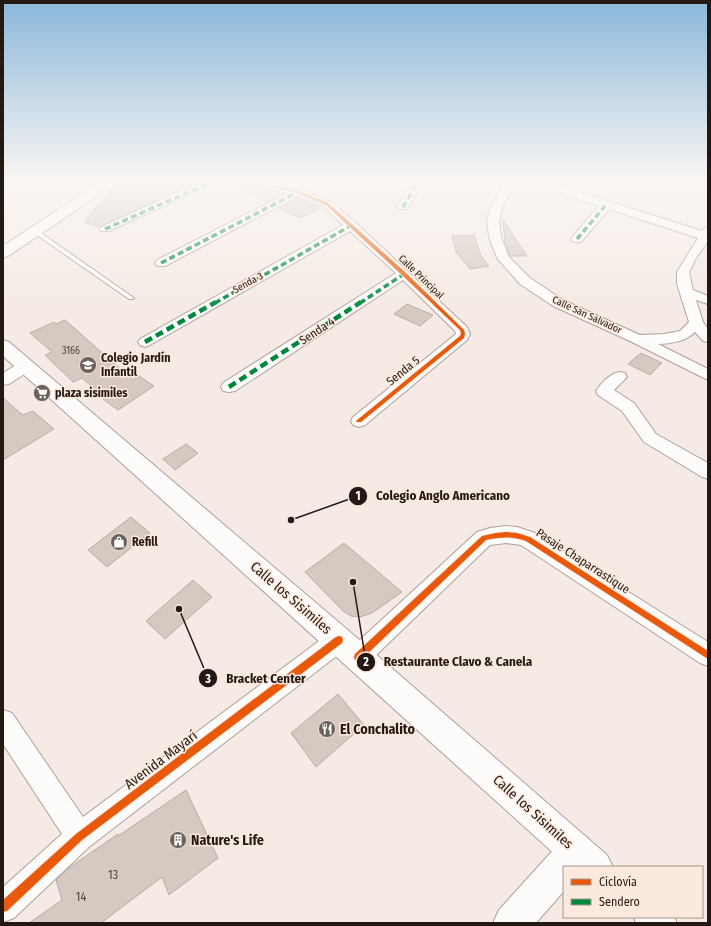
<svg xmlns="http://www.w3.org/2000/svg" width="711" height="926" viewBox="0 0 711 926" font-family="'Fira Sans Condensed',sans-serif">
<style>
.building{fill:#d5c9c1;stroke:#b8aea8}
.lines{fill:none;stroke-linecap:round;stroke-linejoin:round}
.service-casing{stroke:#aba19c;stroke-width:2}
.minor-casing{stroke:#aba19c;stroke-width:2}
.tertiary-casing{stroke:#aba19c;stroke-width:2}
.secondary-casing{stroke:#aba19c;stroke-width:2}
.service{fill:#fefcfb;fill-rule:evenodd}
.minor{fill:#fefcfb;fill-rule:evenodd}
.tertiary{fill:#fefcfb;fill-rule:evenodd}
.secondary{fill:#fefcfb;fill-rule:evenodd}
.quiet-far1{stroke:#00873e;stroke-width:3.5;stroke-dasharray:6 3.5;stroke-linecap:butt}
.quiet{stroke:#00873e;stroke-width:4.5;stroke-dasharray:8 4.5;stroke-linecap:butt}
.cycleway-casing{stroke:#fbe9de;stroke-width:2}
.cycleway{fill:#e8590c;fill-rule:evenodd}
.labels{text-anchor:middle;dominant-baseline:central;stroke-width:3;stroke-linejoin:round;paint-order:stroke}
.far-street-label{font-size:10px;fill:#231912;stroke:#fbe9de}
.number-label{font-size:10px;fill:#50453e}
.street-label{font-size:12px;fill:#231912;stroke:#fbe9de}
.poi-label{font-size:12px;font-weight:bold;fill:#231912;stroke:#fbe9de;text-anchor:start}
.near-number-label{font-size:12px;fill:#50453e}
.near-street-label{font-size:14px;fill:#231912;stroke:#fbe9de}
.near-poi-label{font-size:14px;font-weight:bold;fill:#231912;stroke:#fbe9de;text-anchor:start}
.leader{fill:none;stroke:#231912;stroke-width:1.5}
.callout-dot{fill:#231912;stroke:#fbe9de;stroke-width:1.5}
.mark-label{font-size:12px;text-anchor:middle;font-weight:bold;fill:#fff}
.callout-label{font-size:13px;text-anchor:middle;font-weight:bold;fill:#231912;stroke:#fbe9de;stroke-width:3;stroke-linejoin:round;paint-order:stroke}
</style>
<rect width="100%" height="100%" fill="#f5eae4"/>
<!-- building -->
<path class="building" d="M117,183H195L99,227L84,222Z
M243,184L250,186L284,194L267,202L241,190Z
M298,198L306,201L320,208L300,218L279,208Z
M503,220L527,256H510L505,243Z
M474,235L481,256L489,266L470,269L456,252L452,236Z
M407,304L433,315L420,326L394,314Z
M65,320L133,380L139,376L154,386L118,410L103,399L105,398L82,378L73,382L45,355L52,352L30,333L54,322L56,324Z
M641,353L662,363L650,375L628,364Z
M3,398L23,415L33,411L54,429L3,460Z
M186,444L198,453L175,470L163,459Z
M131,517L150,533L107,567L88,550Z
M344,543L402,592L372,613L360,617L351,616L343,611L305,572Z
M193,580L212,597L165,639L146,621Z
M338,694L364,725L316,767L291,733Z
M186,790L218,858L169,895L162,877L101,923H29L62,900L56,880L70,867L118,834V836Z"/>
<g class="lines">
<!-- service casing -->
<g class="service-casing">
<path id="service" d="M34,231H38L134,298L133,299H129L34,233Z"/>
</g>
<!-- minor casing -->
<g class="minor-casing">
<path id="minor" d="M199,183H214L109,231H101L99,229L101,227Z
M249,183H271L298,189L331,202L356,223L467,327L470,334L467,340L365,425L359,427L353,425L351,421L353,417L456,334L455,331L403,280L235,391L229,392L223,391L221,387L223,383L396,273L350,231L150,345L145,347L140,345L138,342L140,339L343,225L323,206L298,196L165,266H157L155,263L157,260L288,193L250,185Z
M412,183H422L407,209H399L397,207Z
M496,183H530L529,185L513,188L503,206L499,220L501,237L509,257L530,278L563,300L640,335L664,334L680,331L689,322L677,284V272L698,238L609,209L581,242H573L571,239L573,236L599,206L535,185L534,183H551L702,231L704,229L708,227V241L696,258L689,272L693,290L708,296V304L696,300L703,322L708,329V342L703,341L695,332C687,341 670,344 658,344L708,369V380L632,342L553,306L520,284L497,258L489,237L487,220L491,206L503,186Z
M702,183H708V188L704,187Z
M26,361L31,362L34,366L31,370L9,384L3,385V373L21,362Z
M619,372L625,373L627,377L614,390L634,403L656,434L708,463V479L702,477L644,442L622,411L598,395L596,391C601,383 610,374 619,372Z
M506,526L517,527L535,533L708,642V666L700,663L521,545L506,543L490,545L366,665L358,668L350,665L346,657L350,649L477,532L490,528Z
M339,629L347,632L350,640L347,648L89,847L14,918L3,922V887L62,834L3,744V710L12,713L83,817L331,632Z"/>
</g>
<!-- tertiary casing -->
<g class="tertiary-casing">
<path id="tertiary" d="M576,833L588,838L593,850L588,862L584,867H564V891L536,923H493L499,910L564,838Z"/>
</g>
<!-- secondary casing -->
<g class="secondary-casing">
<path id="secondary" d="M95,183H109L93,199L8,256L3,258V246L83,193Z
M3,340L9,342L349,631L607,855L613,867H569L3,356Z
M634,917H674L677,923H636Z"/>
</g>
<!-- service -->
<use href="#service" class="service"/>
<!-- minor -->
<use href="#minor" class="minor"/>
<!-- tertiary -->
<use href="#tertiary" class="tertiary"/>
<!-- secondary -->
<use href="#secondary" class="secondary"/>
<!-- quiet-far1 -->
<path class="quiet-far1" d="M403,207L417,183
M105,229L209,183
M577,239L605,206
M161,263L298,192
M215,303L352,225
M360,303L404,274"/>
<!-- quiet -->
<path class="quiet" d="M145,342L216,302
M229,387L361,302"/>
<!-- cycleway casing -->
<g class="cycleway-casing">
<path id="cycleway" d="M253,183H261L299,191L328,203L406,273L464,330L465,334L464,338L361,422H357L356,421L460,336L461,334L460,330L402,275L326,205L297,193Z
M506,532L517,533L530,537L708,651V659L526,541C512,536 499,537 486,540L361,660L358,661L355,660L354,657L355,654L482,536L496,533Z
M339,636L342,637L343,640L342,643L82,840L7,911L3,912V900L76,834L336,637Z"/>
</g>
<!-- cycleway -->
<use href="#cycleway" class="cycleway"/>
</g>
<!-- sky -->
<linearGradient id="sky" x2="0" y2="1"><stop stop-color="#8bb8db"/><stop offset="0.58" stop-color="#faf6f3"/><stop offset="1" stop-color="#faf6f3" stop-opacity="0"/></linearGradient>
<rect width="711" height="313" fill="url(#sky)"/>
<!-- icons -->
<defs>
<g id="school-disc" transform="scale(0.9)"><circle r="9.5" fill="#6c625c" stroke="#fbe9de"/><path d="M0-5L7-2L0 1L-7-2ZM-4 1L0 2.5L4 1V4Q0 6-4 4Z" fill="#fff"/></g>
<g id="supermarket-disc" transform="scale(0.9)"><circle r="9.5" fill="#6c625c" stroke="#fbe9de"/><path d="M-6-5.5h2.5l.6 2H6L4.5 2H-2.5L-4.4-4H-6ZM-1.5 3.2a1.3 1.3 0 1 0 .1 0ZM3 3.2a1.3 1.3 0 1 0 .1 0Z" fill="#fff"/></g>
<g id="shop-disc" transform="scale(0.9)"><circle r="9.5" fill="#6c625c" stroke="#fbe9de"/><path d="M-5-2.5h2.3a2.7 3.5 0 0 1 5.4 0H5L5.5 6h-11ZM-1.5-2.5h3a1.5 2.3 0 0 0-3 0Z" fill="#fff"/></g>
<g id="restaurant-disc" transform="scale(0.9)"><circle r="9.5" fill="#6c625c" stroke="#fbe9de"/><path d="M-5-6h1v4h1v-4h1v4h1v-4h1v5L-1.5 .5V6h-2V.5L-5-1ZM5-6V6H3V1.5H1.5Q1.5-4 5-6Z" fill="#fff"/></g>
<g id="building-disc" transform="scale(0.9)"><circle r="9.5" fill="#6c625c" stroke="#fbe9de"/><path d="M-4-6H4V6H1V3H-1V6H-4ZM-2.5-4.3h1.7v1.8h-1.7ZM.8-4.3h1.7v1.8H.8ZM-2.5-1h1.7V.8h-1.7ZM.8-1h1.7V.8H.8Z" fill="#fff"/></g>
</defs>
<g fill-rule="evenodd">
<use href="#school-disc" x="88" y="365"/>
<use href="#supermarket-disc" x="42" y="393"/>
<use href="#shop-disc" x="119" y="542"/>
<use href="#restaurant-disc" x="327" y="729"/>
<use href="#building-disc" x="178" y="840"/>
</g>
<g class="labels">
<!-- far-street labels -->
<g class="far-street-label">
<text transform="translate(421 277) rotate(44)">Calle Principal</text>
<text transform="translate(248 283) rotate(-29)">Senda 3</text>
<text transform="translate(587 315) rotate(25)">Calle San Salvador</text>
</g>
<!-- number labels -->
<g class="number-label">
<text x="71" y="351">3166</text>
</g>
<!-- street labels -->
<g class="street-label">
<text transform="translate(317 331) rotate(-33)">Senda 4</text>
<text transform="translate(403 371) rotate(-39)">Senda 5</text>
<text transform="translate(583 561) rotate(33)">Pasaje Chaparrastique</text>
</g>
<!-- poi labels -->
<g class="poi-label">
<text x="101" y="358">Colegio Jardín<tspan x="101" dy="14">Infantil</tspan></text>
<text x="55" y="393">plaza sisimiles</text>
<text x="132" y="542">Refill</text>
</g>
<!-- near-number labels -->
<g class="near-number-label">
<text x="113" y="875">13</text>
<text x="81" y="897">14</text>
</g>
<!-- near-street labels -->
<g class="near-street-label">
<text transform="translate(291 598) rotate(41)">Calle los Sisimiles</text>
<text transform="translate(161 760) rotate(-37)">Avenida Mayarí</text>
<text transform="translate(533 812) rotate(42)">Calle los Sisimiles</text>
</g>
<!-- near-poi labels -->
<g class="near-poi-label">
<text x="340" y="729">El Conchalito</text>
<text x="191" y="840">Nature's Life</text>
</g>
</g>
<!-- callouts -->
<path class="leader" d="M291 520L358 496M353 582L366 662M179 609L208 678"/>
<g class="callout-dot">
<circle cx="291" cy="520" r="4"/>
<circle cx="353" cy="582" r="4"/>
<circle cx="179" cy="609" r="4"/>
<circle cx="358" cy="496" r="10"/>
<circle cx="366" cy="662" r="10"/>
<circle cx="208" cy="678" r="10"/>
</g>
<g class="mark-label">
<text x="358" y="500">1</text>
<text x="366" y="666">2</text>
<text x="208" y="683">3</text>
</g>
<g class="callout-label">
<text x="443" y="500">Colegio Anglo Americano</text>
<text x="458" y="666">Restaurante Clavo &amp; Canela</text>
<text x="266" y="683">Bracket Center</text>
</g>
<!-- border -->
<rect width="711" height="926" fill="none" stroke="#231912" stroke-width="8"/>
<!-- legend -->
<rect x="563" y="866" width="140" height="52" fill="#fbe9de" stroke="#a5968c"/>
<rect x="571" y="879" width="20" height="6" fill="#e8590c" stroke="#a5968c"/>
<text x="599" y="886" font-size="12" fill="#231912">Ciclovía</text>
<rect x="571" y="899" width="20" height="6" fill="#00873e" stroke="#a5968c"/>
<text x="599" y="906" font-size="12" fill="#231912">Sendero</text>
</svg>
